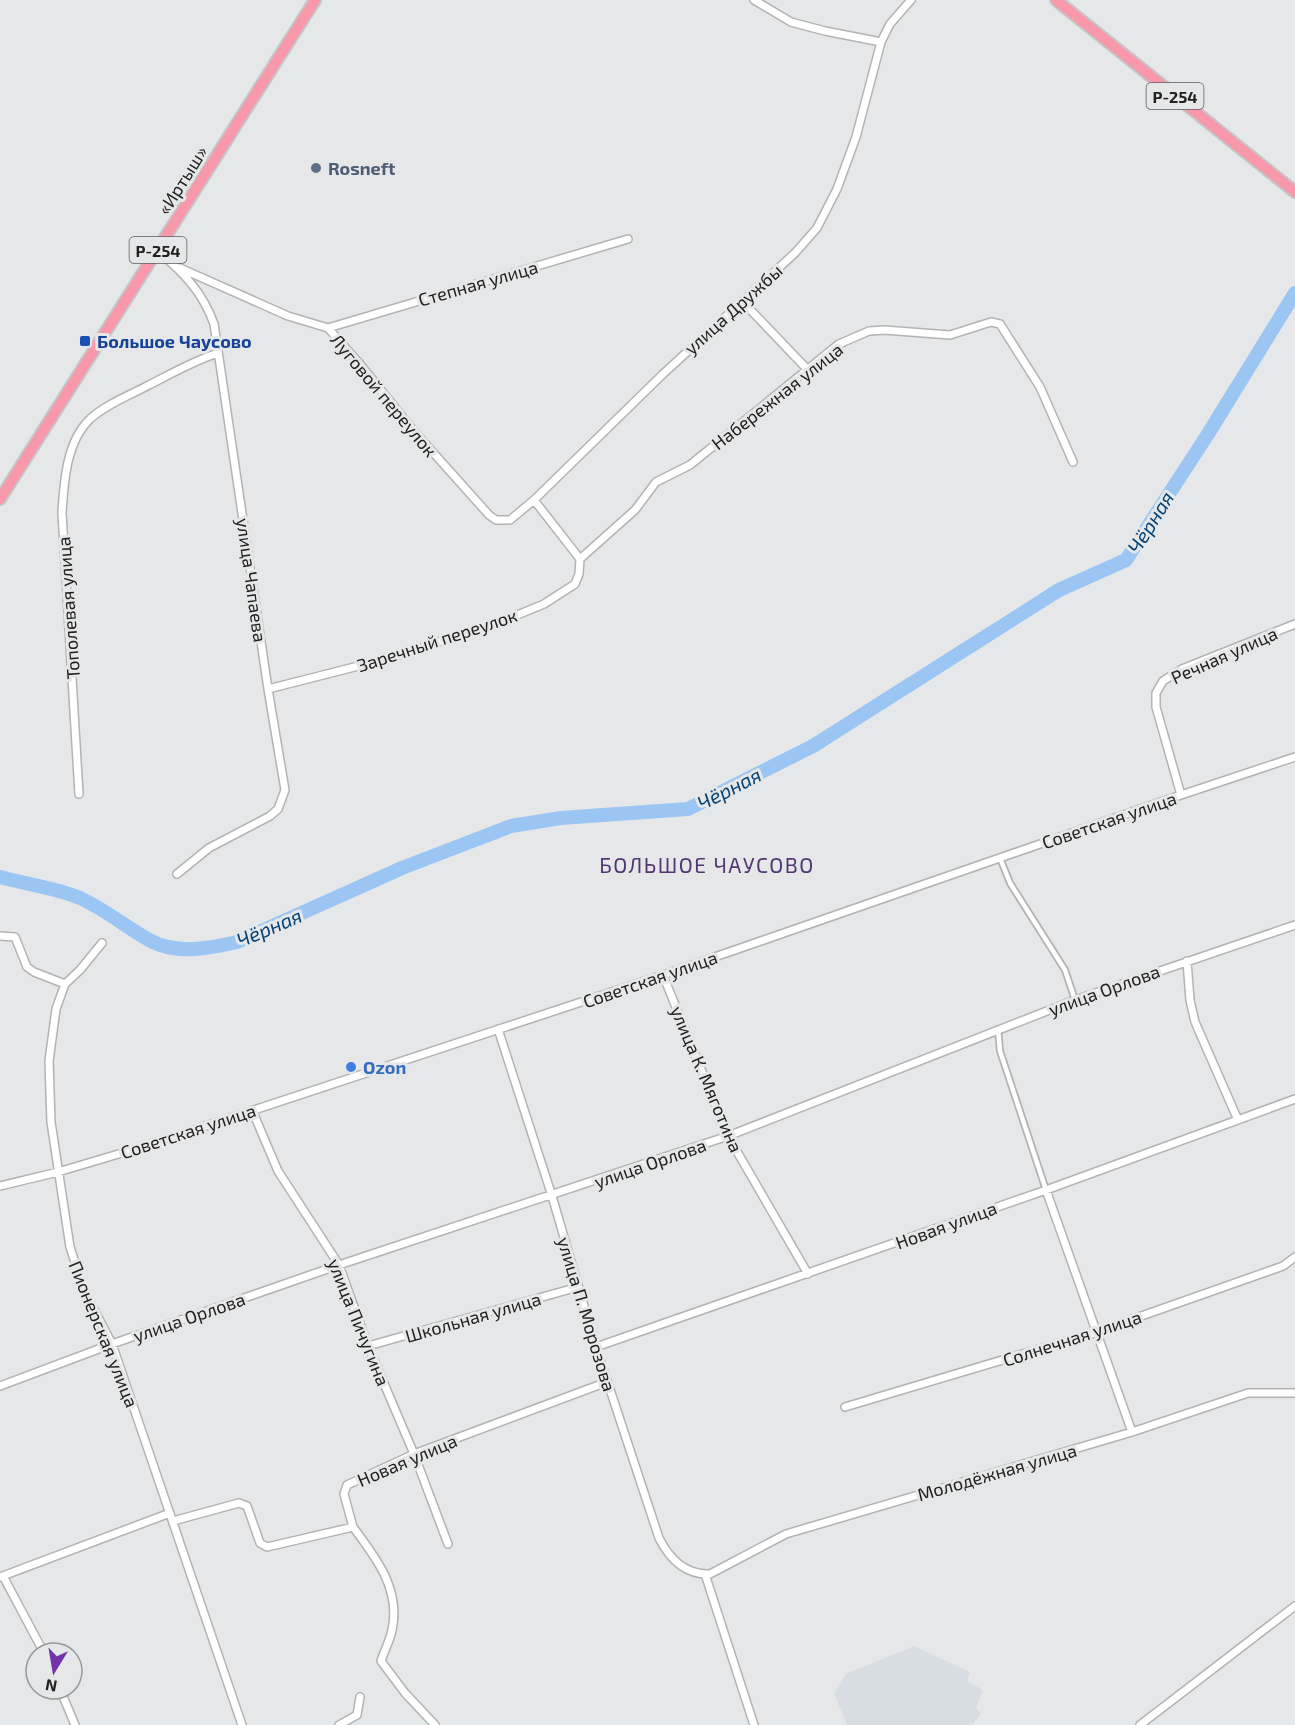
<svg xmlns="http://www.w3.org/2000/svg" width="1295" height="1725" viewBox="0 0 1295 1725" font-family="'Exo 2',sans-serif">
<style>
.built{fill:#d8dde4}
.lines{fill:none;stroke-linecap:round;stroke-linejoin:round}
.river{stroke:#9bc6f4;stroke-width:14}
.pedestrian-casing{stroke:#b2b3b4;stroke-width:8}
.minor-casing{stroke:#b2b3b4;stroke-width:10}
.trunk-casing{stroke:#c5c5c5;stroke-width:14}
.pedestrian{stroke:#fff;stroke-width:4.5}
.minor{stroke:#fff;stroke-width:7}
.trunk{stroke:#f898aa;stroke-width:10}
.service-dot{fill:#5c6f8a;stroke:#e6e7e8;stroke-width:2}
.transit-dot{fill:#1a4fb4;stroke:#e6e7e8;stroke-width:2}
.shop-dot{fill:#3f7fe0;stroke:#e6e7e8;stroke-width:2}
.labels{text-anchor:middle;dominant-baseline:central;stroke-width:6;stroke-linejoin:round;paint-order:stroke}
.shield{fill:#e6e7e8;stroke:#5c5c5d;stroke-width:1.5}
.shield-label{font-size:16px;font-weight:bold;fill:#212121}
.service-label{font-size:18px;font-weight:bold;fill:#4e5e75;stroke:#e6e7e8;text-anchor:start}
.street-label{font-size:18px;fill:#212121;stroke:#e6e7e8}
.transit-label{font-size:18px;font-weight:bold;fill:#164399;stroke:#e6e7e8;text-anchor:start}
.shop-label{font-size:18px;font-weight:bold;fill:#366cbe;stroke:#e6e7e8;text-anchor:start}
.water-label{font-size:20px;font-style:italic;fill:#044376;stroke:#e6e7e8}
.quarter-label{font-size:21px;letter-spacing:1.5px;fill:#533771;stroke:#e6e7e8}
</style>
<rect width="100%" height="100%" fill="#e6e7e8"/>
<!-- built -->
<path class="built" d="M914,1646L970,1672L967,1681L983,1690L976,1708L981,1714L971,1725H847L834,1693L846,1674Z"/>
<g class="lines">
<!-- river -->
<path class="river" d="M0,877C25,884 57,888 80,898C106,910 127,928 151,941C177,955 211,948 237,942L402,868L511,826L561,818L688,809L813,746L1059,590L1126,560L1208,434L1295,293"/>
<!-- pedestrian casing -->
<g class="pedestrian-casing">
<path id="pedestrian" d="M1000,858L1010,883L1065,970L1075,1000
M998,1029L1000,1051L1046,1190"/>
</g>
<!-- minor casing -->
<g class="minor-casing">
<path id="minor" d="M754,0L791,22L825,31L881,42L890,24L911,0
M157,251C183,271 203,293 214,324L268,689L285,790L278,809L270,816L209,848L177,874
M180,268L288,316L328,328L359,363L413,430L489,515L496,520H510L534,500L663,374L795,253L817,228L837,189L856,137L881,42
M742,301L807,369
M328,328L628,239
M534,500L580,559
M580,559L635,510L656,482L690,465L839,344L869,331L884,330L950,335L991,322L1000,324L1040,387L1073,462
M268,689L390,658L510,618L544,604L575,584L579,574L580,559
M79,794L62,513C64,482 66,441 91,418C107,404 128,396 147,386C171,374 193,361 218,353
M1181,795L1156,707V693L1163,681L1182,669L1295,624
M0,936L15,937L27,967L34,972L65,984
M102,943L80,970L65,984L56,1009L49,1061L51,1122L70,1247L84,1290L112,1344L242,1725
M1187,961L1190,1000L1195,1022L1238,1120
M663,975L728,1136L808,1274
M498,1029L552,1196L596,1347L659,1538C669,1558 685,1575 710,1574L786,1534L1132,1432L1248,1393H1295
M252,1110L278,1171L339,1265L368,1346L414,1454L448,1544
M0,1186L58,1172L142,1147L663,975L1181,795L1295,757
M1046,1190L1132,1432
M368,1346L578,1287
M596,1347L1046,1190L1295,1099
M0,1386L112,1344L339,1265L728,1136L1075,1000L1295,925
M845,1407L1096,1332L1269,1271L1283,1266L1295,1257
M173,1521L239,1503L247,1506L260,1543L267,1547L353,1527L344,1494L347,1485L414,1454L607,1382
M353,1527C376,1558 401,1589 392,1630C390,1641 384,1651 381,1661L405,1693L435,1725
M705,1574L754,1725
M3,1576L44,1653
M0,1577L170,1513
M60,1689L75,1725
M339,1725L357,1715L360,1697
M1140,1725L1295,1606"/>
</g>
<!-- trunk casing -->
<g class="trunk-casing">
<path id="trunk" d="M1056,0L1295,192
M0,499L315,0"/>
</g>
<!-- pedestrian -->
<use href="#pedestrian" class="pedestrian"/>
<!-- minor -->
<use href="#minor" class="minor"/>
<!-- trunk -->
<use href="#trunk" class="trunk"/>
</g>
<!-- markers -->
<circle class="service-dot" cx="316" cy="168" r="6"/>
<rect class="transit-dot" x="79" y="335" width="12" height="12" rx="3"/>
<circle class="shop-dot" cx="351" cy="1067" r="6"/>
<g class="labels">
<!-- shield labels -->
<g class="shield">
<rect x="1146.5" y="83" width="57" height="26" rx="4.5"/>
<rect x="129.5" y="237" width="57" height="26" rx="4.5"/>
</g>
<g class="shield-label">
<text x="1175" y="96">Р-254</text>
<text x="158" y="250">Р-254</text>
</g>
<!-- service labels -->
<g class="service-label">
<text x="328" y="168">Rosneft</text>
</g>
<!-- street labels -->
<g class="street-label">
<text transform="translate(182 180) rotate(-58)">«Иртыш»</text>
<text transform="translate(478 283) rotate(-16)">Степная улица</text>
<text transform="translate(733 309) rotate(-42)">улица Дружбы</text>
<text transform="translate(384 395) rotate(50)">Луговой переулок</text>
<text transform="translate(777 396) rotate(-38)">Набережная улица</text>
<text transform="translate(252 580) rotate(82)">улица Чапаева</text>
<text transform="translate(68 608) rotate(-94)">Тополевая улица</text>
<text transform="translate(437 640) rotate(-18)">Заречный переулок</text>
<text transform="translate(1224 655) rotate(-24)">Речная улица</text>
<text transform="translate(1109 820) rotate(-19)">Советская улица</text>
<text transform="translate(650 979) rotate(-19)">Советская улица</text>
<text transform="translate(1104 990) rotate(-20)">улица Орлова</text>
<text transform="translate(707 1079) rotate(67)">улица К. Мяготина</text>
<text transform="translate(188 1131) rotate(-18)">Советская улица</text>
<text transform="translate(650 1163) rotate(-19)">улица Орлова</text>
<text transform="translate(946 1225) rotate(-20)">Новая улица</text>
<text transform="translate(587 1314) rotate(73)">улица П. Морозова</text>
<text transform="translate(189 1317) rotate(-19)">улица Орлова</text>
<text transform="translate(473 1317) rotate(-16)">Школьная улица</text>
<text transform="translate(359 1322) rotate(68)">улица Пичугина</text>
<text transform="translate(104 1334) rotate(68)">Пионерская улица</text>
<text transform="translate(1072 1338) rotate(-18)">Солнечная улица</text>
<text transform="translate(407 1460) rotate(-23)">Новая улица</text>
<text transform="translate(997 1472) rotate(-16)">Молодёжная улица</text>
</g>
<!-- transit labels -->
<g class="transit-label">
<text x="97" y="341">Большое Чаусово</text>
</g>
<!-- shop labels -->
<g class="shop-label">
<text x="363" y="1067">Ozon</text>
</g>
<!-- water labels -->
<g class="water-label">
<text transform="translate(1150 522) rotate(-58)">Чёрная</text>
<text transform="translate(729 788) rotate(-27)">Чёрная</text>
<text transform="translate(269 927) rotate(-23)">Чёрная</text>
</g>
<!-- quarter labels -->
<g class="quarter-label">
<text x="707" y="864">БОЛЬШОЕ ЧАУСОВО</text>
</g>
</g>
<!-- north arrow -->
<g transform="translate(54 1671) rotate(191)"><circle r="28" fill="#e6e7e8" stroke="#979898" stroke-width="1.5"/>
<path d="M0-4.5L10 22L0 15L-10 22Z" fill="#7133a8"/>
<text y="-9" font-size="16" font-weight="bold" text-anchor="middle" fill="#212121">N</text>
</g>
</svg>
